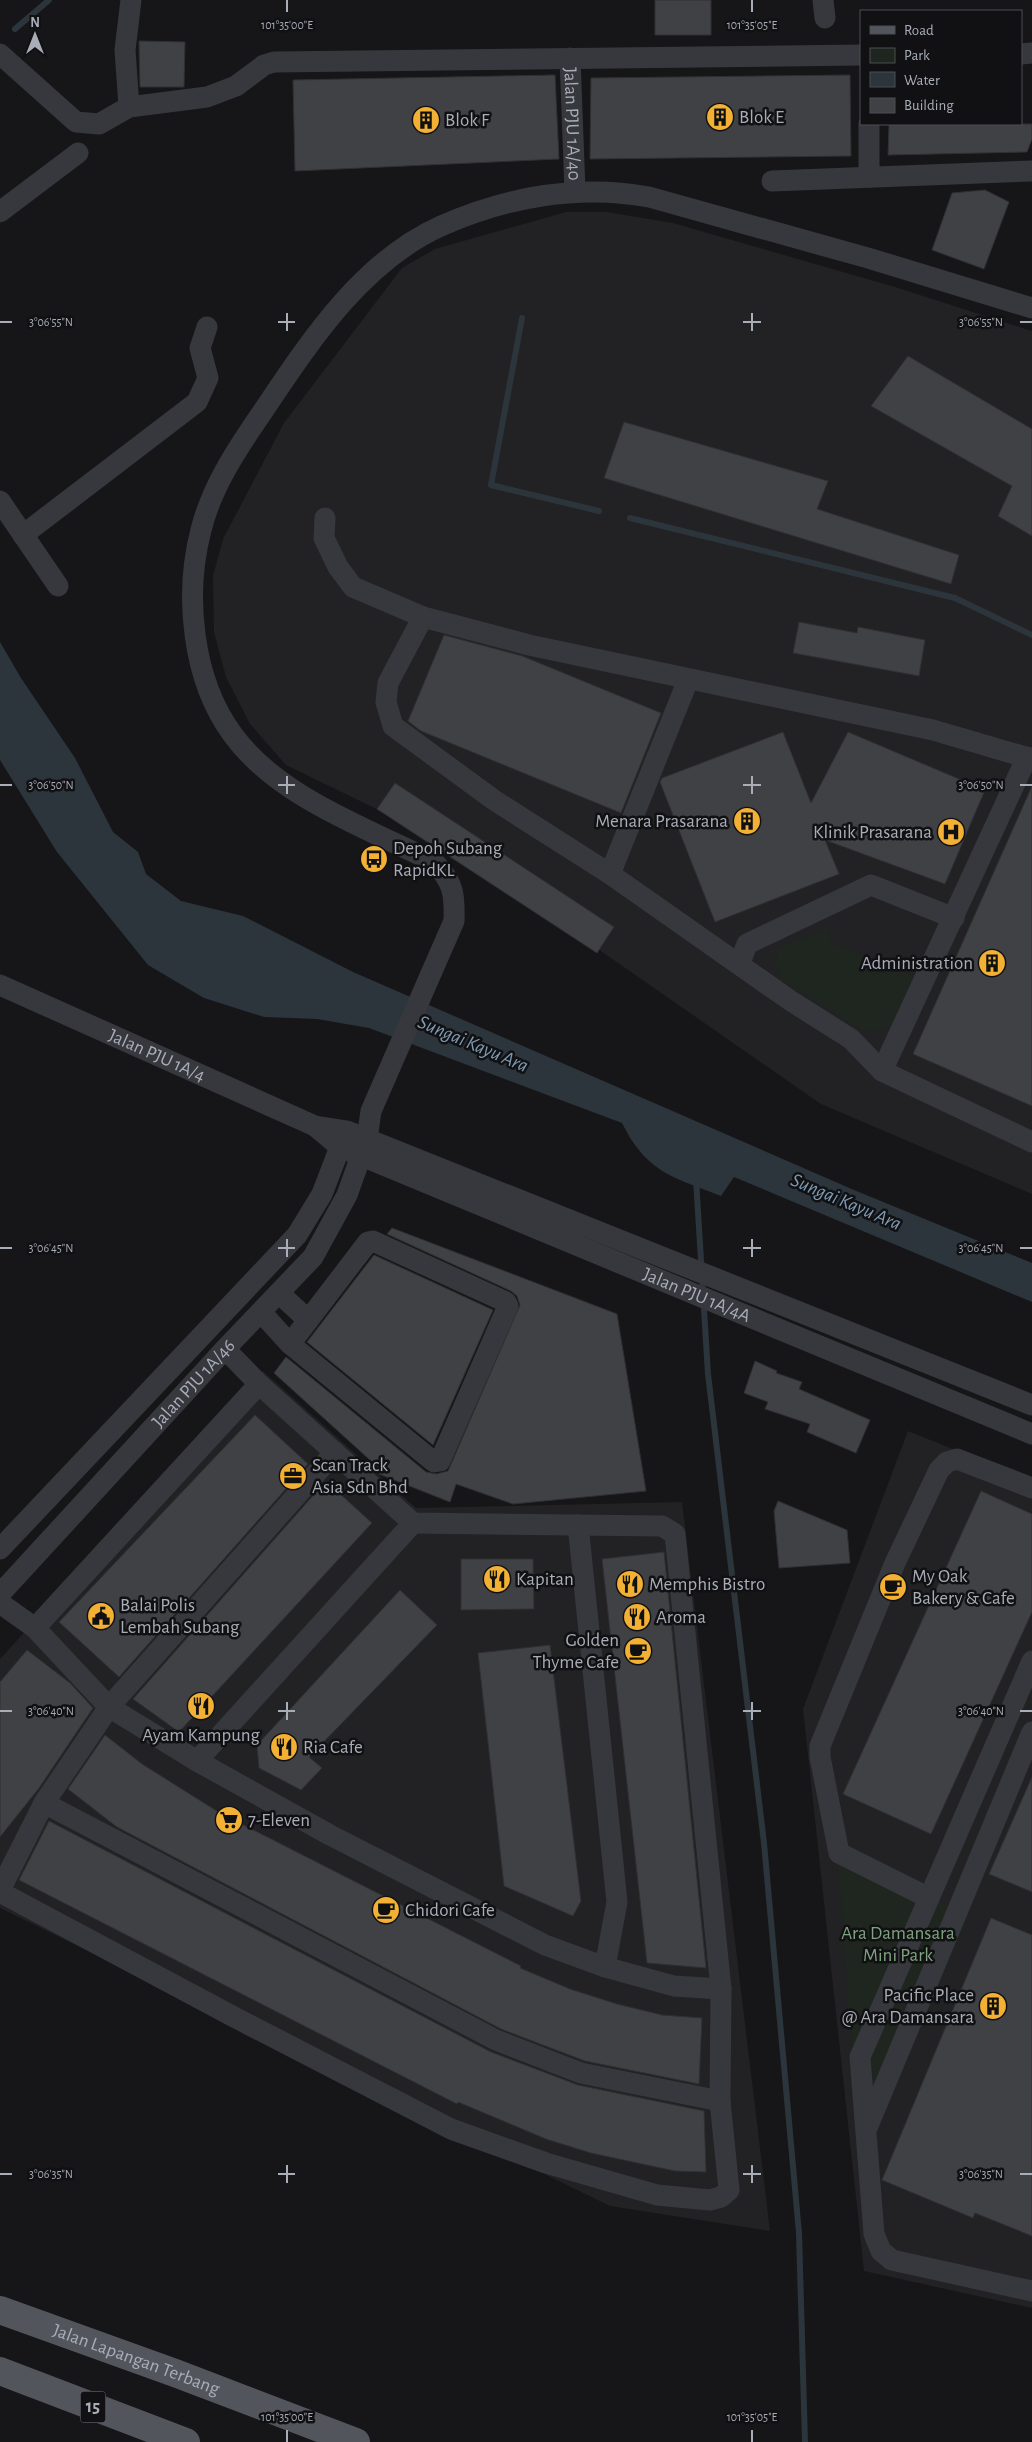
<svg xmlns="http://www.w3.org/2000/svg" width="1032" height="2442" viewBox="0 0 1032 2442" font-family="'Alegreya Sans',sans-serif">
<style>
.built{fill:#222225}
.green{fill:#1e261f}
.water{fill:#2c353c}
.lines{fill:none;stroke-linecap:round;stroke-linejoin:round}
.stream{stroke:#2c353c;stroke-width:6}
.building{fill:#404145;stroke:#303034}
.minor{stroke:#37383d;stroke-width:21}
.major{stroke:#53555c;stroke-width:28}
.ticks{fill:none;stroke:#a8adb8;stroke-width:2}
.labels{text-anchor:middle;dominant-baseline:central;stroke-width:5;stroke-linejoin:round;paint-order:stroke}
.shield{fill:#111113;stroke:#7b7e86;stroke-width:1}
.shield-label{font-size:18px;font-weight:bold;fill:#a8adb8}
.poi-label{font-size:19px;fill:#a8adb8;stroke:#111113;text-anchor:start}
.street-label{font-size:19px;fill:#a8adb8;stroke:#111113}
.park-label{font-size:19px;fill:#7fa381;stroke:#111113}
.water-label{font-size:20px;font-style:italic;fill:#7f9bb3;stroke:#111113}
.ticks-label{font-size:12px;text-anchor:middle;fill:#a8adb8;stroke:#111113;stroke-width:5;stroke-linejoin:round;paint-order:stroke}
</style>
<rect width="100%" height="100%" fill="#161618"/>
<!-- built -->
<path class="built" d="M566,212H607L673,223L895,287L1032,331V1194L821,1104L500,881L395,818L286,765L250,724L226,677L214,632L213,576L223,539L284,423L402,268L435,249Z
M263,1371L416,1508L682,1502L770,2231L610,2206L0,1908V1659Z
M908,1431L1032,1481V2308L864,2271L803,1709Z"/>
<!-- green -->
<path class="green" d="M826,929L832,943L915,977L892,1026L877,1031L862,1030L783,981L775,964L779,948Z
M838,1859L969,1915L860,2167Z"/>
<!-- water -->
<path class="water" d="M0,642L21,678L75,758L113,832L138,852L146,874L181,901L243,916L353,972L854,1190L1032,1263V1302L734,1177L721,1196C673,1177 647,1173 622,1123L369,1028L317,1019L264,1017L204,998L148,965L57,852L0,760Z"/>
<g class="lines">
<!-- stream -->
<path class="stream" d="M15,29L49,0
M522,318L491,485L599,511
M630,518L955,598L1032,635
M696,1179L708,1374L764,1843L799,2233L805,2442"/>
</g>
<!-- building -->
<path class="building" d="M655,0H711V35H655Z
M139,41L185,42L184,87H140Z
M555,75L559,159L295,171L293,80Z
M850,75L851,156L590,159L591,78Z
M889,124H1032V139L1027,152L888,155Z
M985,190L1009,202L984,269L932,250L952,193Z
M908,356L1032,429V536L998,516L1012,486L871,406Z
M624,422L828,481L817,509L959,555L951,584L604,478Z
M799,622L857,633L858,627L925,640L919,676L793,653Z
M444,635L522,656L661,713L621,813L421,731L408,721Z
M783,732L811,803L848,732L985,790L945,884L825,840L839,874L715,922L660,782L662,778Z
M395,783L614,927L597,953L377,809Z
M1032,786V1106L913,1054Z
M392,1228L617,1314L646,1491L513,1504L456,1484L450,1502L379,1474L381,1470L274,1373L286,1357L426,1472L436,1474L448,1471L520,1305L517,1296L511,1291L387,1234Z
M374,1255L493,1310L433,1445L307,1342Z
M755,1361L777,1371L776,1373L802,1382L799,1389L870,1420L856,1453L807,1432L810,1424L765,1409L768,1402L744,1393Z
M255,1415L308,1464L119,1677L59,1622Z
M326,1481L372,1523L179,1732L133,1699Z
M981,1491L1032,1514V1612L931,1834L843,1794Z
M778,1501L847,1530L850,1563L779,1568L774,1511Z
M664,1552L706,1968L647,1963L602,1559Z
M461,1559H533L534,1609L461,1610Z
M400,1590L437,1625L309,1757L322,1768L301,1790L259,1768L257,1745Z
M550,1645L581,1901L573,1916L504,1886L478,1653Z
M27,1650L70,1683L93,1708L39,1788L0,1837V1682Z
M105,1735L142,1764L220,1813L521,1966L520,1968L570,1989L617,2004L662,2015L702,2018L699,2084L585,2061L501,2029L117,1827L68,1789Z
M1032,1777V1892L989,1874Z
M49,1821L491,2052L578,2085L704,2111L706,2172L675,2171L591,2153L546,2139L458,2102L457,2104L19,1880Z
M991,1918L1032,1935V2236L975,2213L973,2218L882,2180Z"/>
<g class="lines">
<!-- minor -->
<g class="minor">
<path d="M823,0L825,18"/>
<path d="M0,54L76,122L99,124L129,107L207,97L236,86L264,65L274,62L861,55"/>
<path d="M1021,54L1032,53"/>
<path id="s1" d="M570,58L575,191"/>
<path d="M129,107L125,50L131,0"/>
<path d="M869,124V177"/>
<path d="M772,181L1032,171"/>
<path d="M0,212L78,153"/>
<path d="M0,501L58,586"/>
<path d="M325,518L324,538L338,567L353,587L423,617L529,645L933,730L1032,759"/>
<path d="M23,535L197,402L208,378L200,348L207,327"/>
<path d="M423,617L388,683L386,702L393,726L494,800L610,874L791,1001L851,1039L882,1071L1032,1142"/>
<path d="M610,874L688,680"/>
<path d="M740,963L747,944L871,885L954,918"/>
<path id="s2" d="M0,985L315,1126L347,1131L1032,1405"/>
<path d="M882,1071L1027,757"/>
<path id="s3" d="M315,1126L340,1147L1032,1434"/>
<path d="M373,1241L506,1302L508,1306L440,1461L434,1462L290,1344L368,1242Z"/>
<path d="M279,1293L308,1320"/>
<path d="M261,1312L290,1344"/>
<path d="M578,1525L617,1902L605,1967"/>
<path d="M0,1549L297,1235L322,1194L345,1134"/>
<path id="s4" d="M0,1594L225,1349L313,1257L347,1195L367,1139L371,1111L454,921C455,893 453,882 434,862C367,828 278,797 233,735C192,680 184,595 201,530C211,489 235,452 259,417C307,346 359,263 441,226C506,197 578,184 649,197L868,258L1032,308"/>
<path d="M0,1603L35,1628L109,1707L197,1761L330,1835L545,1945L605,1967L674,1986L721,1989"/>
<path d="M35,1628L259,1384"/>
<path d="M1032,1661L860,2057L874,2234L881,2251L892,2260L1032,2291"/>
<path d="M197,1761L413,1523"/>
<path d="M44,1803L496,2040L581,2073L720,2101"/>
<path d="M0,1890L44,1803L109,1707L335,1452"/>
<path d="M0,1892L236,2018L451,2129L546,2163L657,2195L710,2200L721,2197L729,2190L720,2101L721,1989L675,1534L662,1526L413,1523L259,1384L225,1349"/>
<path d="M929,1898L839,1853L820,1757V1746L895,1563L939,1470L947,1462L957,1459L1032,1488"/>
<path d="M867,2128L1032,1732"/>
</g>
<!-- major -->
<g class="major">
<path id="s5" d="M0,2310L175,2373L356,2442"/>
<path d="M0,2371L186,2442"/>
</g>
</g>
<!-- ticks -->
<path class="ticks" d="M287,0V12M752,0V12M287,313V331M752,313V331M0,322H12M278,322H295M743,322H761M1020,322H1032M287,776V794M752,776V794M0,785H12M278,785H295M743,785H761M1020,785H1032M287,1239V1257M752,1239V1257M0,1248H12M278,1248H295M743,1248H761M1020,1248H1032M287,1702V1720M752,1702V1720M0,1711H12M278,1711H295M743,1711H761M1020,1711H1032M287,2165V2183M752,2165V2183M0,2174H12M278,2174H295M743,2174H761M1020,2174H1032M287,2430V2442M752,2430V2442"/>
<!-- icons -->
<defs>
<g id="building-disc" transform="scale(1.4375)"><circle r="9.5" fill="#f2b134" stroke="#111113"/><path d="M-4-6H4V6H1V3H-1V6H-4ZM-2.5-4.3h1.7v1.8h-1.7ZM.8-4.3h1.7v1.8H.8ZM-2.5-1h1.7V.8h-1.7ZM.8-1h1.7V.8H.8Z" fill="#111"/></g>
<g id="hospital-disc" transform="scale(1.4375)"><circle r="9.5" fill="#f2b134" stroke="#111113"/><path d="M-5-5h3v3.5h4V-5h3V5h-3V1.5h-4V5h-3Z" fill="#111"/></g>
<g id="bus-disc" transform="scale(1.4375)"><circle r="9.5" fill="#f2b134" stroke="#111113"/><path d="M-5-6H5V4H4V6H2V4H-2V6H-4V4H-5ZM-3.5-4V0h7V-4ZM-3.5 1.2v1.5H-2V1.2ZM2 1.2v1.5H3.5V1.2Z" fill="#111"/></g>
<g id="office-disc" transform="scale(1.4375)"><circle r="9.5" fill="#f2b134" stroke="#111113"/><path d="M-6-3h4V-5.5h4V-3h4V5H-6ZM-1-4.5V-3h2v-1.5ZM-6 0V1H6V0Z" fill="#111"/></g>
<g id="restaurant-disc" transform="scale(1.4375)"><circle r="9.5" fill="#f2b134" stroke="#111113"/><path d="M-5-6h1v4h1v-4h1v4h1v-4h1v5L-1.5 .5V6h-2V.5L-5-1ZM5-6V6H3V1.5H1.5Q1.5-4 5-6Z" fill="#111"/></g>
<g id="cafe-disc" transform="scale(1.4375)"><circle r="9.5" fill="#f2b134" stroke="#111113"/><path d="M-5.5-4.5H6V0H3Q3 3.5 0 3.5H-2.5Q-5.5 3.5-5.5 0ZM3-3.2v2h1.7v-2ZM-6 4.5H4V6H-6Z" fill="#111"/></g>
<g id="civic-disc" transform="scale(1.4375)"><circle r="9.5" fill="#f2b134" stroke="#111113"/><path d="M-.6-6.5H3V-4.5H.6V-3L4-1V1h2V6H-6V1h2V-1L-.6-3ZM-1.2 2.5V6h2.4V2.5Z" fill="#111"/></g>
<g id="supermarket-disc" transform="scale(1.4375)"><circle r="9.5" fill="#f2b134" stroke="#111113"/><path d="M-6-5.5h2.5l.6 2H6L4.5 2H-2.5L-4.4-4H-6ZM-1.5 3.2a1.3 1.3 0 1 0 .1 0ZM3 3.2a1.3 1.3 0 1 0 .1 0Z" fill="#111"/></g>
</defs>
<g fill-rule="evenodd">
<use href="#building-disc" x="720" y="117"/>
<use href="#building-disc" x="426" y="120"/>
<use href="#building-disc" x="747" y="821"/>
<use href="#hospital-disc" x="951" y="832"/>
<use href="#bus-disc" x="374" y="859"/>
<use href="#building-disc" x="992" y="963"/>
<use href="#office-disc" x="293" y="1476"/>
<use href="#restaurant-disc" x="497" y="1579"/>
<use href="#restaurant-disc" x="630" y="1584"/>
<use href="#cafe-disc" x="893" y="1587"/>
<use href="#civic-disc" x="101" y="1616"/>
<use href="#restaurant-disc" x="637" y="1617"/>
<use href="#cafe-disc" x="638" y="1651"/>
<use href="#restaurant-disc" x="201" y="1706"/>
<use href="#restaurant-disc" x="284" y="1747"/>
<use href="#supermarket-disc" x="229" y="1820"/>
<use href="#cafe-disc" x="386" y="1910"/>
<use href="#building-disc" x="993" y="2006"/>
</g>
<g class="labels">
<!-- shield labels -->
<rect class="shield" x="80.5" y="2391.5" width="25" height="31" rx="4"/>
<g class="shield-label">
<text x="93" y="2407">15</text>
</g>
<!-- poi labels -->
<g class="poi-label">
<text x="739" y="117">Blok E</text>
<text x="445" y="120">Blok F</text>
<text x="728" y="821" text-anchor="end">Menara Prasarana</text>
<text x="932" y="832" text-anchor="end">Klinik Prasarana</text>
<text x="393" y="848">Depoh Subang<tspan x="393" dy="22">RapidKL</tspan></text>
<text x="973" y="963" text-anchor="end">Administration</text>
<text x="312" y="1465">Scan Track<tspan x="312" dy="22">Asia Sdn Bhd</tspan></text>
<text x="912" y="1576">My Oak<tspan x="912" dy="22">Bakery &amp; Cafe</tspan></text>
<text x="516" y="1579">Kapitan</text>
<text x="649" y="1584">Memphis Bistro</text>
<text x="120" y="1605">Balai Polis<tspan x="120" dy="22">Lembah Subang</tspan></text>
<text x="656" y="1617">Aroma</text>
<text x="619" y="1640" text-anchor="end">Golden<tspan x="619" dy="22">Thyme Cafe</tspan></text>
<text x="201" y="1735" text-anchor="middle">Ayam Kampung</text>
<text x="303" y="1747">Ria Cafe</text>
<text x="248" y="1820">7-Eleven</text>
<text x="405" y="1910">Chidori Cafe</text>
<text x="974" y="1995" text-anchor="end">Pacific Place<tspan x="974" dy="22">@ Ara Damansara</tspan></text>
</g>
<!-- street labels -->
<g class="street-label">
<text stroke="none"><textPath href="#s1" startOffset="66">Jalan PJU 1A/40</textPath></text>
<text stroke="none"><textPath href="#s2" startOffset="172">Jalan PJU 1A/4</textPath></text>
<text stroke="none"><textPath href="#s3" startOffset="419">Jalan PJU 1A/4A</textPath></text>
<text stroke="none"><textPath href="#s4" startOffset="286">Jalan PJU 1A/46</textPath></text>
<text stroke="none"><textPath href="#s5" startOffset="145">Jalan Lapangan Terbang</textPath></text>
</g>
<!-- park labels -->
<g class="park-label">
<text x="898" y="1933">Ara Damansara<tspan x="898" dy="22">Mini Park</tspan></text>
</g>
<!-- water labels -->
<g class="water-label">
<text transform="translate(473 1044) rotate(23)">Sungai Kayu Ara</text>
<text transform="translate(846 1202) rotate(23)">Sungai Kayu Ara</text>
</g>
</g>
<g class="ticks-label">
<text x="287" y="29">101°35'00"E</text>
<text x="752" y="29">101°35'05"E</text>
<text x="51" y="326">3°06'55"N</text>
<text x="981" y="326">3°06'55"N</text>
<text x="51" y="789">3°06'50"N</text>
<text x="981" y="789">3°06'50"N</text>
<text x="51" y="1252">3°06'45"N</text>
<text x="981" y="1252">3°06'45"N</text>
<text x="51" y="1715">3°06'40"N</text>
<text x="981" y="1715">3°06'40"N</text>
<text x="51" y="2178">3°06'35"N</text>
<text x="981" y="2178">3°06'35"N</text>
<text x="287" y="2421">101°35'00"E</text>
<text x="752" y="2421">101°35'05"E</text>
</g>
<!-- legend -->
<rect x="860" y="10" width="162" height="115" fill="#111113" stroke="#4d4f55"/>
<rect x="870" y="26" width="25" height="8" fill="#53555c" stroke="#4d4f55"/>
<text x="904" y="35" font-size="15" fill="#a8adb8">Road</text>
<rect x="870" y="48" width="25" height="15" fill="#1e261f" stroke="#4d4f55"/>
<text x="904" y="60" font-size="15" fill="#a8adb8">Park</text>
<rect x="870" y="72" width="25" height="15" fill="#2c353c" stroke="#4d4f55"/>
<text x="904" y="85" font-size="15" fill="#a8adb8">Water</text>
<rect x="870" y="98" width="25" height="15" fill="#404145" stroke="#4d4f55"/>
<text x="904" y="110" font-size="15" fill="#a8adb8">Building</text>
<!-- north arrow -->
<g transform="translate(35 35)" stroke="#111113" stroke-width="4" paint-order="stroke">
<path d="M0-4L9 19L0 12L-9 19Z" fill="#a8adb8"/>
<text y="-8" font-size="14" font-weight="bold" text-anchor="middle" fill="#a8adb8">N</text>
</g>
</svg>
